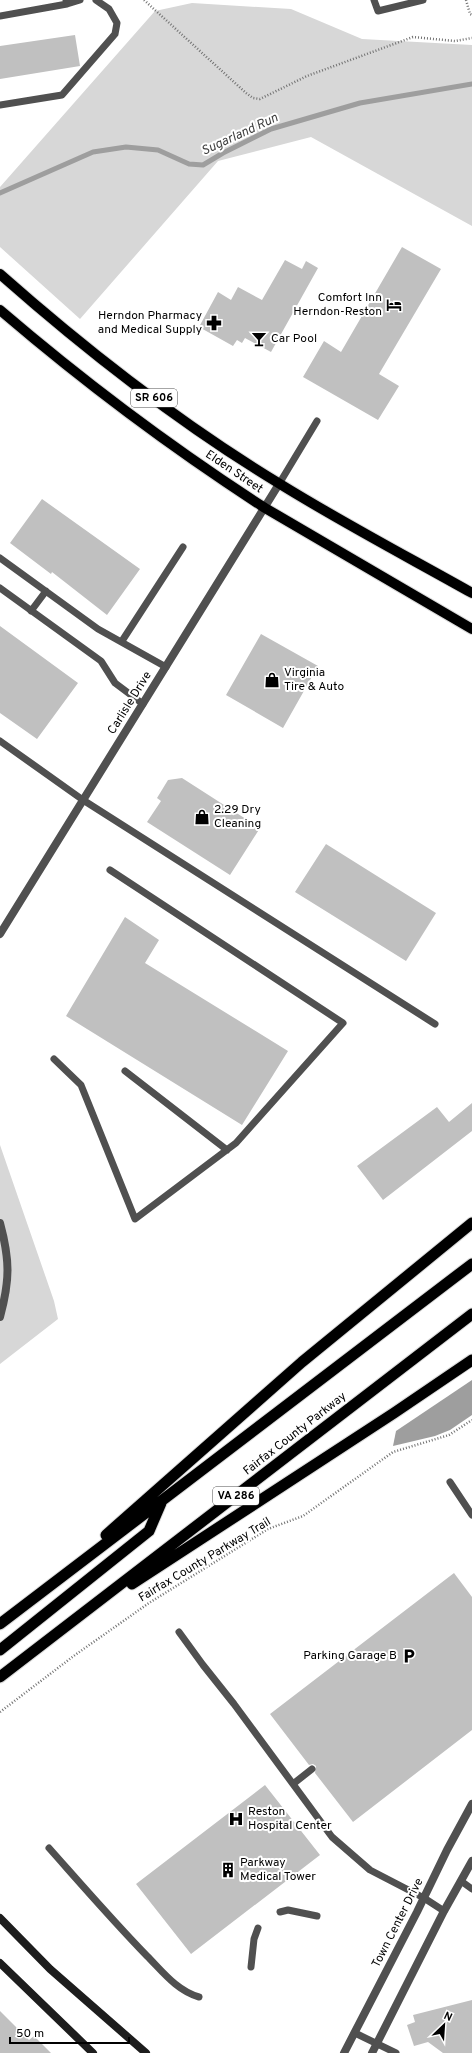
<svg xmlns="http://www.w3.org/2000/svg" width="472" height="2053" viewBox="0 0 472 2053" font-family="Overpass,sans-serif">
<style>
.green{fill:#d7d7d7}
.water{fill:#9e9e9e}
.lines{fill:none;stroke-linecap:round;stroke-linejoin:round}
.stream{stroke:#9e9e9e;stroke-width:5}
.building{fill:#c0c0c0}
.primary-casing{stroke:#dbdbdb;stroke-width:12}
.trunk-casing{stroke:#dbdbdb;stroke-width:13}
.path{stroke:#727272;stroke-width:2.5;stroke-dasharray:1 2;stroke-linecap:butt}
.service{stroke:#505050;stroke-width:7}
.minor{stroke:#505050;stroke-width:8}
.secondary{stroke:#1d1d1d;stroke-width:8}
.primary{stroke:#000;stroke-width:10}
.trunk{stroke:#000;stroke-width:11}
.labels{text-anchor:middle;dominant-baseline:central;stroke-width:4;stroke-linejoin:round;paint-order:stroke}
.shield{fill:#fff;stroke:#4c4c4c;stroke-width:1}
.shield-label{font-size:11px;font-weight:bold;fill:#000}
.poi-label{font-size:12px;fill:#000;stroke:#fff;text-anchor:start}
.street-label{font-size:12px;fill:#000;stroke:#fff}
.water-label{font-size:13px;font-style:italic;fill:#3f3f3f;stroke:#fff}
</style>
<rect width="100%" height="100%" fill="#fff"/>
<!-- green -->
<path class="green" d="M192,3L291,9L362,39L472,45V226L311,137L218,161L80,319L0,247V187L155,11Z
M0,1145L54,1301L58,1319L0,1364Z"/>
<!-- water -->
<path class="water" d="M472,1380V1415L450,1430L435,1436L393,1446L396,1431Z"/>
<g class="lines">
<!-- stream -->
<path class="stream" d="M0,193L93,152L126,147L158,150L189,164L203,165L223,153L271,129L360,103L472,84"/>
</g>
<!-- building -->
<path class="building" d="M75,35L80,66L0,79V46Z
M402,247L441,269L379,374L399,386L378,420L303,377L324,341L341,352Z
M285,260L302,269L306,261L318,268L271,352L245,338L242,343L237,340L233,346L199,327L218,292L231,300L238,287L262,300Z
M42,499L140,569L107,615L52,572L51,574L10,543Z
M0,626L78,683L37,739L0,713Z
M261,634L318,666L283,728L226,695Z
M182,778L260,828L230,875L147,822L161,801L157,798L168,780Z
M326,844L436,913L406,961L295,892Z
M125,917L159,940L145,963L288,1051L242,1125L66,1016Z
M472,1103V1131L383,1200L357,1166L437,1107L449,1122Z
M454,1573L472,1597V1730L353,1822L315,1773L316,1766L313,1764L309,1765L270,1714Z
M265,1785L320,1855L191,1954L136,1884Z
M472,2000V2053H443L428,2042L414,2046L407,2025L415,2022L413,2015Z
M0,2011L29,2040L34,2036L51,2053H0Z"/>
<g class="lines">
<!-- primary casing -->
<g class="primary-casing">
<path id="primary" d="M0,274C87,351 181,424 280,484C343,523 408,557 472,593
M0,310C84,382 172,448 265,508L472,629"/>
</g>
<!-- trunk casing -->
<g class="trunk-casing">
<path id="trunk" d="M106,1535L302,1362L472,1223
M132,1584L394,1413L472,1360
M0,1624L472,1264
M0,1650L149,1531L161,1503
M0,1677L472,1314"/>
</g>
<!-- path -->
<path class="path" d="M144,0L246,93L253,98L260,99L307,76L413,37L455,41L472,38
M466,0L470,14L472,15
M0,1712L75,1655L149,1603L268,1529L303,1516L393,1452L449,1435L472,1420"/>
<!-- service -->
<path class="service" d="M374,0L378,11L423,0
M67,4L80,0
M0,16L67,4L66,0
M0,105L62,95L115,34L117,23L109,9L96,0
M279,484L317,421
M0,558L98,629L166,667
M0,588L101,661L115,683L143,704
M31,611L46,591
M122,641L183,547
M0,741L83,800L435,1024
M54,1059L81,1085L135,1219L236,1143L343,1023L110,870
M125,1071L227,1150
M450,1482L472,1515
M179,1632L203,1665L234,1704L332,1837L370,1870L424,1898L444,1911
M293,1784L312,1769
M49,1848C81,1884 113,1921 147,1956C162,1971 177,1991 199,1997
M461,1881L472,1889
M280,1912L288,1910L317,1916
M251,1967L254,1939L258,1928
M355,2033L396,2053"/>
<!-- minor -->
<path class="minor" d="M0,934L279,484
M0,1223C10,1260 10,1280 0,1317
M344,2053L417,1912L447,1850L472,1804
M372,2053L444,1911L472,1861"/>
<!-- secondary -->
<path class="secondary" d="M0,1918L50,1969L146,2053
M0,1963L93,2053"/>
<!-- primary -->
<use href="#primary" class="primary"/>
<!-- trunk -->
<use href="#trunk" class="trunk"/>
</g>
<!-- icons -->
<defs>
<g id="hotel-bare" transform="scale(1.2)"><path d="M-6-4.5h1.5V1H6V5H4.5V3h-9V5H-6ZM-4 0a1.8 1.8 0 1 1 3.6 0ZM.5 0V-2.5h3Q6-2.5 6 0Z" fill="#000" stroke="#fff" stroke-width="2.5" paint-order="stroke"/></g>
<g id="pharmacy-bare" transform="scale(1.2)"><path d="M-2-6h4v4h4v4h-4v4h-4v-4h-4v-4h4Z" fill="#000" stroke="#fff" stroke-width="2.5" paint-order="stroke"/></g>
<g id="bar-bare" transform="scale(1.2)"><path d="M-6-5H6L.8 .8V4.5H3.5V6h-7V4.5H-.8V.8Z" fill="#000" stroke="#fff" stroke-width="2.5" paint-order="stroke"/></g>
<g id="shop-bare" transform="scale(1.2)"><path d="M-5-2.5h2.3a2.7 3.5 0 0 1 5.4 0H5L5.5 6h-11ZM-1.5-2.5h3a1.5 2.3 0 0 0-3 0Z" fill="#000" stroke="#fff" stroke-width="2.5" paint-order="stroke"/></g>
<g id="parking-bare" transform="scale(1.2)"><path d="M-3.5-5.5H1a3.5 3.5 0 0 1 0 7H-1V5.5H-3.5ZM-1-3.4V-.6H.8a1.4 1.4 0 0 0 0-2.8Z" fill="#000" stroke="#fff" stroke-width="2.5" paint-order="stroke"/></g>
<g id="hospital-bare" transform="scale(1.2)"><path d="M-5-5h3v3.5h4V-5h3V5h-3V1.5h-4V5h-3Z" fill="#000" stroke="#fff" stroke-width="2.5" paint-order="stroke"/></g>
<g id="building-bare" transform="scale(1.2)"><path d="M-4-6H4V6H1V3H-1V6H-4ZM-2.5-4.3h1.7v1.8h-1.7ZM.8-4.3h1.7v1.8H.8ZM-2.5-1h1.7V.8h-1.7ZM.8-1h1.7V.8H.8Z" fill="#000" stroke="#fff" stroke-width="2.5" paint-order="stroke"/></g>
</defs>
<g fill-rule="evenodd">
<use href="#hotel-bare" x="394" y="305"/>
<use href="#pharmacy-bare" x="214" y="323"/>
<use href="#bar-bare" x="259" y="339"/>
<use href="#shop-bare" x="272" y="680"/>
<use href="#shop-bare" x="202" y="817"/>
<use href="#parking-bare" x="409" y="1656"/>
<use href="#hospital-bare" x="236" y="1819"/>
<use href="#building-bare" x="228" y="1870"/>
</g>
<g class="labels">
<!-- shield labels -->
<g class="shield">
<rect x="131" y="389" width="46" height="18" rx="3"/>
<rect x="213" y="1487" width="46" height="18" rx="3"/>
</g>
<g class="shield-label">
<text x="154" y="398">SR 606</text>
<text x="236" y="1496">VA 286</text>
</g>
<!-- poi labels -->
<g class="poi-label">
<text x="382" y="298" text-anchor="end">Comfort Inn<tspan x="382" dy="14">Herndon-Reston</tspan></text>
<text x="202" y="316" text-anchor="end">Herndon Pharmacy<tspan x="202" dy="14">and Medical Supply</tspan></text>
<text x="271" y="339">Car Pool</text>
<text x="284" y="673">Virginia<tspan x="284" dy="14">Tire &amp; Auto</tspan></text>
<text x="214" y="810">2.29 Dry<tspan x="214" dy="14">Cleaning</tspan></text>
<text x="397" y="1656" text-anchor="end">Parking Garage B</text>
<text x="248" y="1812">Reston<tspan x="248" dy="14">Hospital Center</tspan></text>
<text x="240" y="1863">Parkway<tspan x="240" dy="14">Medical Tower</tspan></text>
</g>
<!-- street labels -->
<g class="street-label">
<text transform="translate(234 472) rotate(34)">Elden Street</text>
<text transform="translate(130 703) rotate(-58)">Carlisle Drive</text>
<text transform="translate(295 1434) rotate(-38)">Fairfax County Parkway</text>
<text transform="translate(205 1560) rotate(-31)">Fairfax County Parkway Trail</text>
<text transform="translate(398 1923) rotate(-63)">Town Center Drive</text>
</g>
<!-- water labels -->
<g class="water-label">
<text transform="translate(240 135) rotate(-25)">Sugarland Run</text>
</g>
</g>
<!-- north arrow -->
<g transform="translate(444 2025) rotate(25)" stroke="#ffffff" stroke-width="3" paint-order="stroke">
<path d="M0-3L7 15L0 10L-7 15Z" fill="#000000"/>
<text y="-6" font-size="11" font-weight="bold" text-anchor="middle" fill="#000000">N</text>
</g>
<!-- scale -->
<path d="M10 2037v6h119v-6" fill="none" stroke="#000000" stroke-width="2"/>
<text x="16" y="2037" font-size="12" fill="#000000" stroke="#ffffff" stroke-width="3" paint-order="stroke">50 m</text>
</svg>
